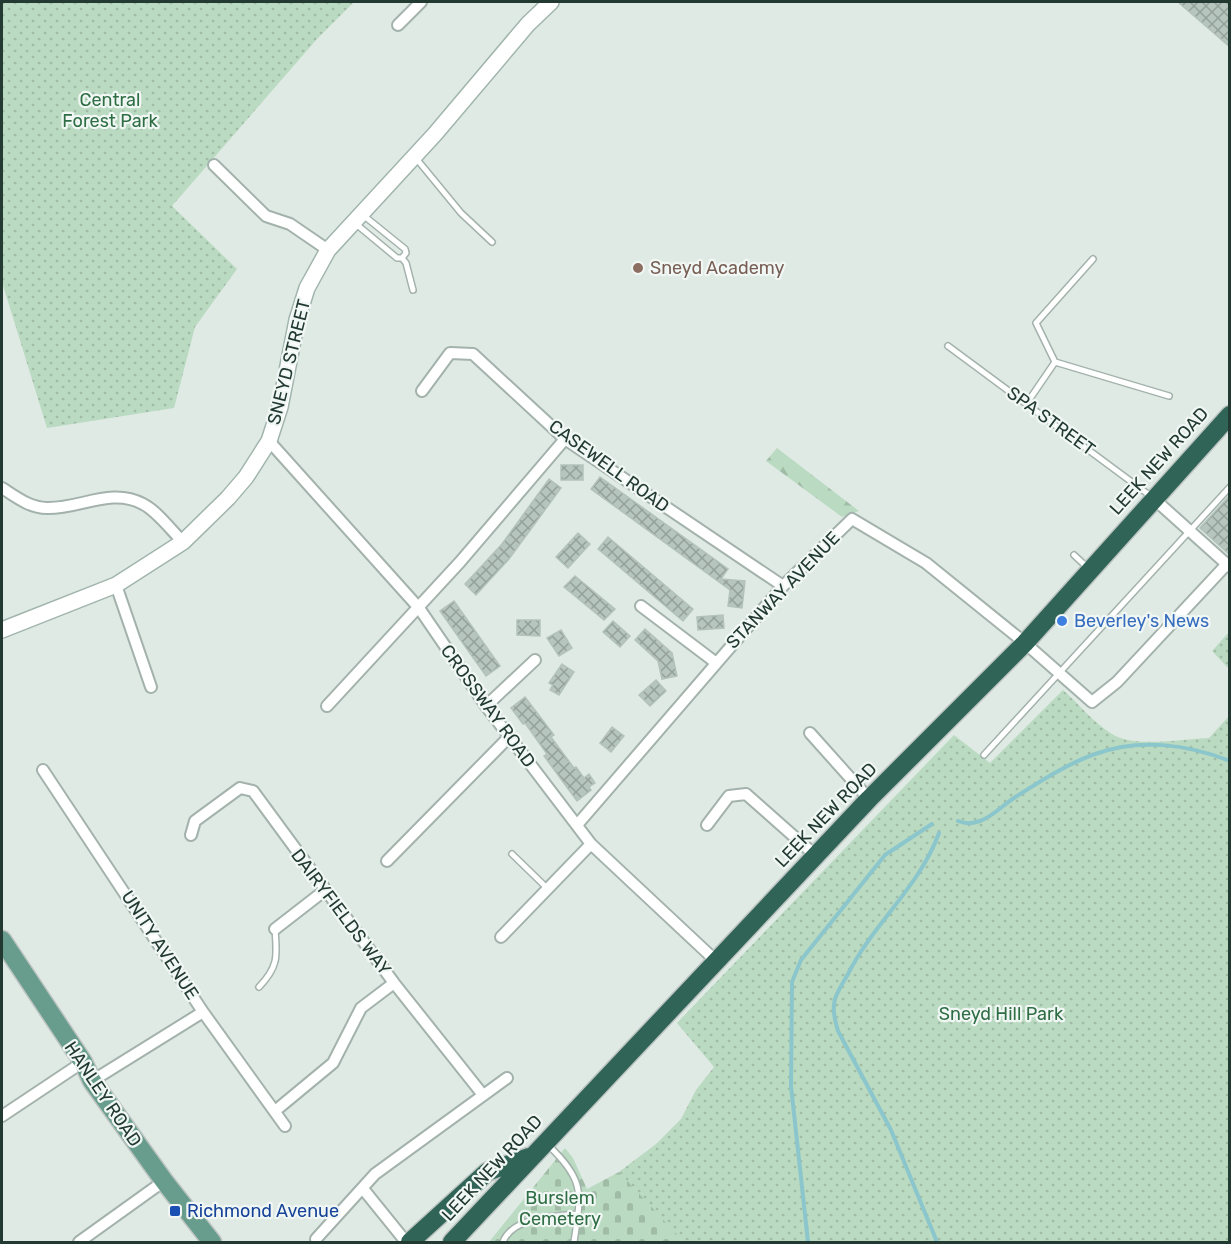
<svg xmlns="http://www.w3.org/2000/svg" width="1231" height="1244" viewBox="0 0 1231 1244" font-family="Rubik,sans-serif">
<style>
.forest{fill:url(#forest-firs)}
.cemetery{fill:url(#cemetery-stones)}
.park{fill:url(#park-dots)}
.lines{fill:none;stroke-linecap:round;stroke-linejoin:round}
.stream{stroke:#8bc6cc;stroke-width:4}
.building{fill:url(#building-cross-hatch);stroke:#b3c3bc;stroke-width:1.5}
.lane-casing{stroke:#a3b2ac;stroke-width:8}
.street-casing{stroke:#a3b2ac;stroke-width:14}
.secondary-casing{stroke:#a0b5ad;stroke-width:18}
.primary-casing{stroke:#bdc4c2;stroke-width:21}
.highway-casing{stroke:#bdc4c2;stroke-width:21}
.lane{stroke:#fff;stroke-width:5}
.street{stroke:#fff;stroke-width:10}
.secondary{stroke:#fff;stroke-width:15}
.primary{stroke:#689d8d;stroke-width:18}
.highway{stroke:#306457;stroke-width:18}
.education-dot{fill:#8d6e63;stroke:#f1f7f4;stroke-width:2}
.shop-dot{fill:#3f7fe0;stroke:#f1f7f4;stroke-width:2}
.transit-dot{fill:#1a4fb4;stroke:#f1f7f4;stroke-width:2}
.labels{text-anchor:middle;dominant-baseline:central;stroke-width:4.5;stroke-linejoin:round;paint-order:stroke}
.park-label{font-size:18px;fill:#2f6e44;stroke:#f1f7f4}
.education-label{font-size:18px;fill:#785e54;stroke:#f1f7f4;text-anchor:start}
.street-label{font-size:18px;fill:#223a32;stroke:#f1f7f4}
.shop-label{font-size:18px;fill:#366cbe;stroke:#f1f7f4;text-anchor:start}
.transit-label{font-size:18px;fill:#164399;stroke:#f1f7f4;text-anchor:start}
</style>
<defs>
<pattern id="forest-firs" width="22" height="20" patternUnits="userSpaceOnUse" patternTransform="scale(1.5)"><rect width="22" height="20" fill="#badac1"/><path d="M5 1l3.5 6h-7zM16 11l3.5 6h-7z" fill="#a0bca6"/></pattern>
<pattern id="cemetery-stones" width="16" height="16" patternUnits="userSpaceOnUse" patternTransform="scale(1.5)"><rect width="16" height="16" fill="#badac1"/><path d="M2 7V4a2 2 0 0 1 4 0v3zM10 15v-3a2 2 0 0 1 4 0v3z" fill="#a0bca6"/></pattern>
<pattern id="park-dots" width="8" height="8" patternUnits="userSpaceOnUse" patternTransform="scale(1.5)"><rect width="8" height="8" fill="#badac1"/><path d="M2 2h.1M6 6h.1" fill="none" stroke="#a0bca6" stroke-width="1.8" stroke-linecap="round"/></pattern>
<pattern id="building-cross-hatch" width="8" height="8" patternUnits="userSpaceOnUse" patternTransform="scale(1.5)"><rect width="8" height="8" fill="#b6c5be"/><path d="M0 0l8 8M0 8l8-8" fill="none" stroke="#94a19b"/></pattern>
</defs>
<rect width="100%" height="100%" fill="#e0eae5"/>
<!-- forest -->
<path class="forest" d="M777,448L859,511L842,517L766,461Z"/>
<!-- cemetery -->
<path class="cemetery" d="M565,1148L573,1158L587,1189L619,1172L685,1242H489Z"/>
<!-- park -->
<path class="park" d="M2,2H354L317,39L172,206L237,269L195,327L174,408L47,428L2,282Z
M1229,632V669L1212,651Z
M1063,690C1079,704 1094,723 1112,734C1133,748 1184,739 1209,738L1229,716V1242H684L619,1172L656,1144L681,1119L696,1090L714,1067L677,1023L954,735L990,763Z"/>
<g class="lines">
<!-- stream -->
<path class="stream" d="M958,821C966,824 971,824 980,821C992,817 1003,805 1014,798C1039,782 1067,764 1095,754C1139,738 1187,744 1230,761
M808,1242L791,1086L792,982L801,960L885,855L932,824
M937,1242L891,1130L838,1031C835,1020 832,1010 835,999C838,990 844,981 848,974C873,924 920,886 939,833"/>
</g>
<!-- building -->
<path class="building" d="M1178,2H1230V47Z
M561,465H583V480H561Z
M600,477L728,569L721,579L745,581L742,608L728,606L730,590L591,489Z
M549,479L561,488L509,559L476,595L465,584L502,544Z
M1230,495V555L1200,528Z
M578,533L590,544L568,568L556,557Z
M608,537L693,609L683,621L598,549Z
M575,576L615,609L604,620L564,587Z
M454,601L500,666L486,676L440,611Z
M723,615L724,628L698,630L697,617Z
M517,620H540V636L517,635Z
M613,621L630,636L620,647L603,632Z
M645,629L672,653L677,676L662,679L658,661L635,640Z
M561,630L572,648L559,656L547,638Z
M562,664L574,672L559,695L550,690L553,685L549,683Z
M656,680L666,691L650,706L639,695Z
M525,697L554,735L551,737L574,768L576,767L584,778L589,774L595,783L589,787L591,790L577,801L544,756L547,754L525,723L523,724L511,708Z
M612,727L624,736L611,752L600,743Z"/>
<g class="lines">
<!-- lane casing -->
<g class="lane-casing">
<path id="lane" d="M415,157L461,213L492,242
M356,224L397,258H402L406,253L405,249L363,215
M402,258L406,263L413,290
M948,346L1152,497
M1055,362L1036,323L1093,259
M1027,403L1055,362L1169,396
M1074,555L1088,568
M984,755L1230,487
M512,854L548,889
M259,987C279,966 277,956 275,929
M548,1145C586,1181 581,1194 574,1242
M503,1242C512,1217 555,1216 578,1214"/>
</g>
<!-- street casing -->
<g class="street-casing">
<path id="street" d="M398,25L421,2
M214,165L266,216L290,224L328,250
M422,391L450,353L473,354L565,439L783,586
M269,441L419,608L486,706L591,844L716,961
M2,488C16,497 30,508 47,508C80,509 111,487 143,504C157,511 171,530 183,542
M1153,498L1230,567
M116,585L151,687
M641,606L715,662
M327,706L460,562L565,439
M486,706L535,660
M810,733L869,799
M43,770L203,1012L285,1126
M577,825L783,586L852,519L926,563L1025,643L1092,702L1117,682L1227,564
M707,825L729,796L746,794L816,856
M191,835L195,821L240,788L253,791L394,983L483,1095
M387,861L509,737
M275,929L324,891
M501,937L591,844
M92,1081L203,1012
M275,1111L333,1063L361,1008L394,983
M2,1116L83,1062
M364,1190L406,1242
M316,1239L375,1174L507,1078
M79,1242L164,1181"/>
</g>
<!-- secondary casing -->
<g class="secondary-casing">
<path id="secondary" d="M2,630L116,585L183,542L228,498L246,477L269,441L280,407L297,320L307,288L328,250L435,134L528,24L551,2"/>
</g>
<!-- primary casing -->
<g class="primary-casing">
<path id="primary" d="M2,940L83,1062L92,1081L164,1181L212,1242"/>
</g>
<!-- highway casing -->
<g class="highway-casing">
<path id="highway" d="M410,1242L487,1172L529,1157
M452,1242L869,799L1025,643L1230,415"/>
</g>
<!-- lane -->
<use href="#lane" class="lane"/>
<!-- street -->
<use href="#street" class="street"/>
<!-- secondary -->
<use href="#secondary" class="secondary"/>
<!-- primary -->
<use href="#primary" class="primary"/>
<!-- highway -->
<use href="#highway" class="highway"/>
</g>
<!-- markers -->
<circle class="education-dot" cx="638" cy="268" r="6"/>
<circle class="shop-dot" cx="1062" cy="621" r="6"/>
<rect class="transit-dot" x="169" y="1205" width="12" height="12" rx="3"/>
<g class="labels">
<!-- park labels -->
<g class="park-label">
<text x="110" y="100">Central<tspan x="110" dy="21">Forest Park</tspan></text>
<text x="1001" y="1014">Sneyd Hill Park</text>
<text x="560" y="1198">Burslem<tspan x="560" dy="21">Cemetery</tspan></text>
</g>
<!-- education labels -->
<g class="education-label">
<text x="650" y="268">Sneyd Academy</text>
</g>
<!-- street labels -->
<g class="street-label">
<text transform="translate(289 362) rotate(-76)">SNEYD STREET</text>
<text transform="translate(1051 421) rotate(36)">SPA STREET</text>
<text transform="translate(1159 461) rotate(-48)">LEEK NEW ROAD</text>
<text transform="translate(609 466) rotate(36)">CASEWELL ROAD</text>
<text transform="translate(783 590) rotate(-46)">STANWAY AVENUE</text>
<text transform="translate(488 706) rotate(54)">CROSSWAY ROAD</text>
<text transform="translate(826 815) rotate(-46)">LEEK NEW ROAD</text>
<text transform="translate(341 912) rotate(53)">DAIRYFIELDS WAY</text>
<text transform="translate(160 945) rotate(57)">UNITY AVENUE</text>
<text transform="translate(103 1094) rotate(56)">HANLEY ROAD</text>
<text transform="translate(492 1168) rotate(-47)">LEEK NEW ROAD</text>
</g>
<!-- shop labels -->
<g class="shop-label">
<text x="1074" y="621">Beverley's News</text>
</g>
<!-- transit labels -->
<g class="transit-label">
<text x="187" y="1211">Richmond Avenue</text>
</g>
</g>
<!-- border -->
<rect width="1231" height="1244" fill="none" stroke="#223a32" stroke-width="6"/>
</svg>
